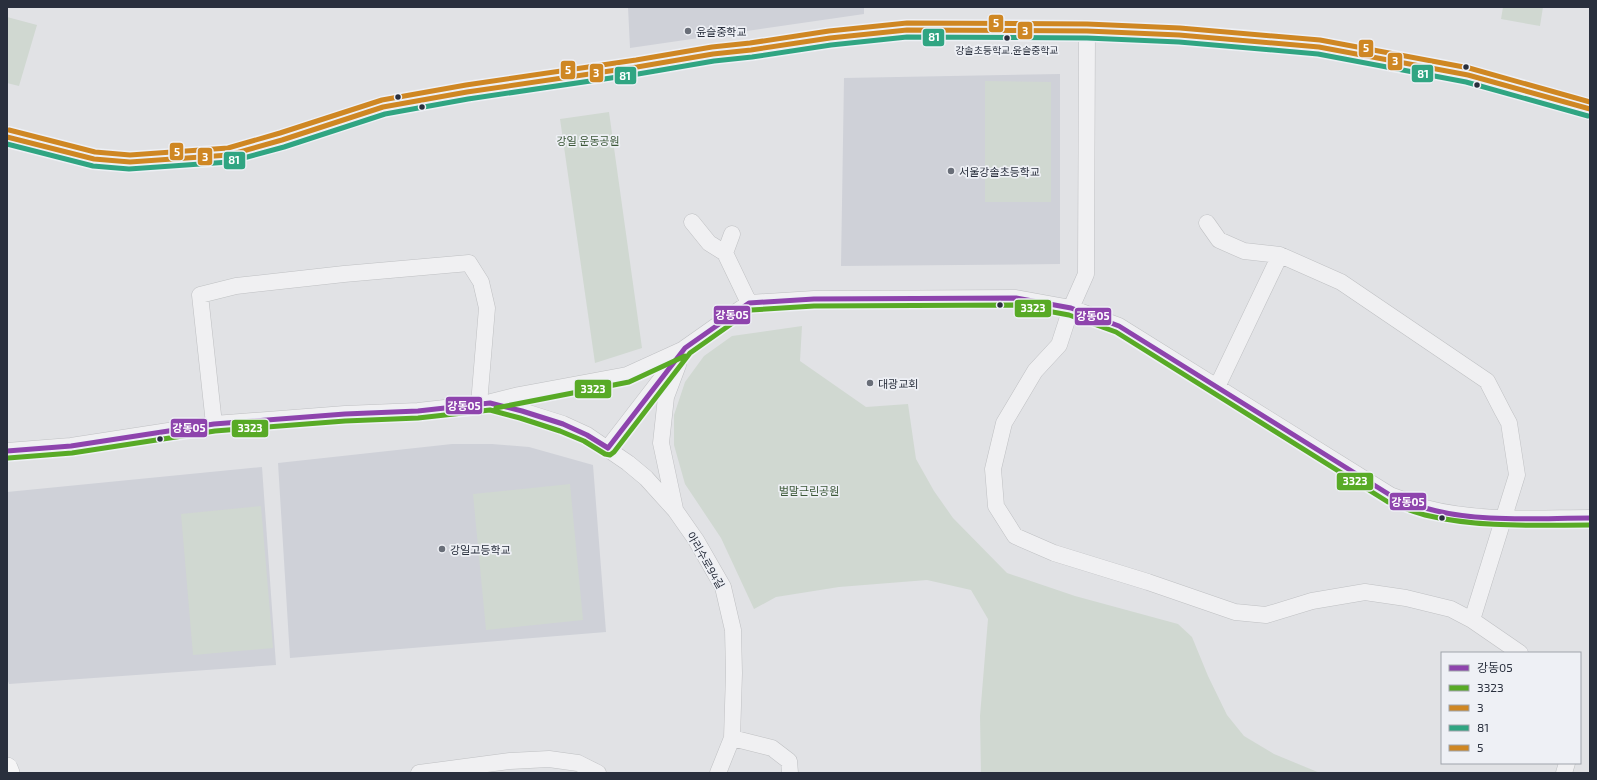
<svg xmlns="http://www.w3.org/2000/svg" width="1597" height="780" viewBox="0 0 1597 780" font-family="'Exo 2','Noto Sans KR',sans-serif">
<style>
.built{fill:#cfd1d8}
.green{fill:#d0d8d1}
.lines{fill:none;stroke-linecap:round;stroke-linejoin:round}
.minor-casing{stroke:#bfc0c3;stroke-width:17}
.major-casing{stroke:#bdbfc3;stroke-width:22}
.minor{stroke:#f0f0f2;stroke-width:16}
.major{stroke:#f5f5f6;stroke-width:21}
.bus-1-casing{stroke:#eef0f5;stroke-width:8}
.bus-2-casing{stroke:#eef0f5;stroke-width:8}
.bus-3-casing{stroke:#eef0f5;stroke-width:8}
.bus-4-casing{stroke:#eef0f5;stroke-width:8}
.bus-5-casing{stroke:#eef0f5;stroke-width:8}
.bus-1{stroke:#8e44ad;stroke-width:5}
.bus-2{stroke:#58aa26;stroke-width:5}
.bus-3{stroke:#cf8723;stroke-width:5}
.bus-4{stroke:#30a582;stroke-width:5}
.bus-5{stroke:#cf8723;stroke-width:5}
.poi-dot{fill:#696e78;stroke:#eef0f5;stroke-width:1.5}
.bus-dot{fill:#292f3d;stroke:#eef0f5;stroke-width:1.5}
.labels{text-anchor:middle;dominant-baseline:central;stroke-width:3.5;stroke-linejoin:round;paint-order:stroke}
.bus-label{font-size:10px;fill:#292f3d;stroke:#eef0f5}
.poi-label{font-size:11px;fill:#292f3d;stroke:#eef0f5;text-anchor:start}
.park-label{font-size:11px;fill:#3b5737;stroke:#eef0f5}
.street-label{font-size:11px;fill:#292f3d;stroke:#eef0f5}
.line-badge{stroke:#eef0f5;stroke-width:1.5}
.badge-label{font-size:11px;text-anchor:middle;font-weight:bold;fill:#fff}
</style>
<rect width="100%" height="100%" fill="#e1e2e5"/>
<!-- built -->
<path class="built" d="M628,7H864V14L630,48Z
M1060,74V264L841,266L844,78Z
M452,444H492L529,447L593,465L606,632L290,658L278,463Z
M262,467L276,665L9,684L7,678V492Z"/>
<!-- green -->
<path class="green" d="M1503,7H1543L1540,26L1501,19Z
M7,17L37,25L19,86L7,83Z
M985,81L1051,82V202H985Z
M609,112L642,348L595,363L560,119Z
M802,326L800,361L866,407L908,404L916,459L934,491L953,518L1007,573L1075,596L1178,624L1192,637L1208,676L1227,715L1244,736L1274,754L1320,773H981L980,716L988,619L971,590L927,580L839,587L776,597L754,609L721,538L685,484L674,445V415L685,382L704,356L732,336Z
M570,484L583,620L486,630L473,494Z
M261,506L273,648L193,655L181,514Z"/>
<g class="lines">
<!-- minor casing -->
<g class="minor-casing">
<path id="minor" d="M1087,31L1086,274L1071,308L1059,345L1035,371L1004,423L993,469L996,506L1015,536L1054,553L1148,582L1235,612L1266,615L1312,601L1365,592L1406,598L1451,609L1472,620L1520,653
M7,137L94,159L130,162L229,155L282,140L383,107L467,92L637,67L713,54L751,50L830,38L907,30L1087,31L1179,35L1260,41L1319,47L1468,75L1590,109
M692,222L709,243L725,253L749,303
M1207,223L1219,240L1244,251L1280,255
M725,253L732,234
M1217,387L1280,255L1341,282L1487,381L1503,412L1509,423L1517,475L1472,620
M491,402L519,395L627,375L682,350
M214,424L200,295L236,286L344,274L469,263L481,282L487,308L479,404
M608,448L685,348L749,303L814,299L1016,298L1071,308L1119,326L1390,495C1402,499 1413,504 1425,508C1478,522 1536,518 1590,518
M7,451L71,446L214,424L345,414L418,411L490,403L522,411L563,424L587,435L628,463L646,478L675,510L696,540L723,587L733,630L734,673L732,738L718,773
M675,509L661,443L666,397L678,365
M732,738L772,748L789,761L790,773
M419,773L510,761L549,759L578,763L598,773
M1564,773L1567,763"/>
</g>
<!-- major casing -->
<g class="major-casing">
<path id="major" d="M7,768L9,773"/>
</g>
<!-- minor -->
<use href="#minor" class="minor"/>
<!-- major -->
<use href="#major" class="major"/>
<!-- bus-1 casing -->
<g class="bus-1-casing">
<path id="bus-1" d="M608,448L685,348L749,303L814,299L1016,298L1071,308L1119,326L1390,495C1402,499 1413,504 1425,508C1477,523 1536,518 1590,518
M7,451L71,446L214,424L345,414L418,411L490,403L522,411L563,424L587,435L608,448"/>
</g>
<!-- bus-2 casing -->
<g class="bus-2-casing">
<path id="bus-2" d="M496,408L629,382L685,356
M8,458L72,453L215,431L345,421L418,418L490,410L520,418L560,431L584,441L605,454L610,455L614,452L690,353L751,310L814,306L1015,305L1069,315L1116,332L1388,502C1400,506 1412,512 1425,515C1479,528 1535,525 1590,525"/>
</g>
<!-- bus-3 casing -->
<g class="bus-3-casing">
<path id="bus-3" d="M7,137L94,159L130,162L229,155L282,140L383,107L467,92L637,67L713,54L751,50L830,38L907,30L1087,31L1179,35L1319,47L1468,75L1590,109"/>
</g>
<!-- bus-4 casing -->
<g class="bus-4-casing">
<path id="bus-4" d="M7,144L93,166L129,169L229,162L284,147L385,114L468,99L638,74L714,61L752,57L831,45L907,37L1087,38L1179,42L1318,54L1466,82L1588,116"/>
</g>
<!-- bus-5 casing -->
<g class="bus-5-casing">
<path id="bus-5" d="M9,130L95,152L130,155L228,148L280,133L382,100L466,85L636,60L712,47L750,43L829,31L907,23L1087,24L1180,28L1320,40L1469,68L1590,102"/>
</g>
<!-- bus-1 -->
<use href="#bus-1" class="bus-1"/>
<!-- bus-2 -->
<use href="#bus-2" class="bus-2"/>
<!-- bus-3 -->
<use href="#bus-3" class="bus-3"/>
<!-- bus-4 -->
<use href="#bus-4" class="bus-4"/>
<!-- bus-5 -->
<use href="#bus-5" class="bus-5"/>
</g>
<!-- markers -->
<g class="poi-dot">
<circle cx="688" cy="31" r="4"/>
<circle cx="951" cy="171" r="4"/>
<circle cx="870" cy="383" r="4"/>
<circle cx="442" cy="549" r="4"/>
</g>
<g class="bus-dot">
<circle cx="1007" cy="38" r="3.5"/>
<circle cx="1466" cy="67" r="3.5"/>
<circle cx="1477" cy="85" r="3.5"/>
<circle cx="398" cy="97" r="3.5"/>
<circle cx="422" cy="107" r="3.5"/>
<circle cx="1000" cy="305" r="3.5"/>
<circle cx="160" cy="439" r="3.5"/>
<circle cx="1442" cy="518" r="3.5"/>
</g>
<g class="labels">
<!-- bus labels -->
<g class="bus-label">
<text x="1007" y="50">강솔초등학교.윤슬중학교</text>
</g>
<!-- poi labels -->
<g class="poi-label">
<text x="696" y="31">윤슬중학교</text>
<text x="959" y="171">서울강솔초등학교</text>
<text x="878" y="383">대광교회</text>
<text x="450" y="549">강일고등학교</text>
</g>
<!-- park labels -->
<g class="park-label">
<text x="588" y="140">강일 운동공원</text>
<text x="809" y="490">벌말근린공원</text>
</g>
<!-- street labels -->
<g class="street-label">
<text transform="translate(706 560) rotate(60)">아리수로94길</text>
</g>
</g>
<g class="line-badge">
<rect x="988" y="14" width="16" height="19" rx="4" fill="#cf8723"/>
<rect x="1017" y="21" width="16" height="19" rx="4" fill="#cf8723"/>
<rect x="922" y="28" width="23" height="19" rx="4" fill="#30a582"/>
<rect x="1358" y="39" width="16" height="19" rx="4" fill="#cf8723"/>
<rect x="1387" y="52" width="16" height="19" rx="4" fill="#cf8723"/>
<rect x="560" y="60" width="16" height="20" rx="4" fill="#cf8723"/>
<rect x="589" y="63" width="15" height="20" rx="4" fill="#cf8723"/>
<rect x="1411" y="64" width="23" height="19" rx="4" fill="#30a582"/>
<rect x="614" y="66" width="23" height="19" rx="4" fill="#30a582"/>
<rect x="169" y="142" width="15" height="19" rx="4" fill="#cf8723"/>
<rect x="197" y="147" width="16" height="19" rx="4" fill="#cf8723"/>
<rect x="223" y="151" width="23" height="19" rx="4" fill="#30a582"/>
<rect x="1014" y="299" width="38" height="19" rx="4" fill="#58aa26"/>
<rect x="713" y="305" width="38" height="20" rx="4" fill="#8e44ad"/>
<rect x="1074" y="307" width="38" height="19" rx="4" fill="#8e44ad"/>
<rect x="574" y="379" width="38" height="20" rx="4" fill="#58aa26"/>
<rect x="445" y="396" width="38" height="19" rx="4" fill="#8e44ad"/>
<rect x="170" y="418" width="38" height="20" rx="4" fill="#8e44ad"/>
<rect x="231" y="419" width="38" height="19" rx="4" fill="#58aa26"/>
<rect x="1336" y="472" width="38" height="19" rx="4" fill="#58aa26"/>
<rect x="1389" y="492" width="38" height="19" rx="4" fill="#8e44ad"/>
</g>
<g class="badge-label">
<text x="996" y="27">5</text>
<text x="1025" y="35">3</text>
<text x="934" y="41">81</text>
<text x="1366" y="52">5</text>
<text x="1395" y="65">3</text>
<text x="568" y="74">5</text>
<text x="596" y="77">3</text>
<text x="1423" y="78">81</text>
<text x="625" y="80">81</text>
<text x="177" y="156">5</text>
<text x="205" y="161">3</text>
<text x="234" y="164">81</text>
<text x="1033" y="312">3323</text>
<text x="732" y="319">강동05</text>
<text x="1093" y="320">강동05</text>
<text x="593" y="393">3323</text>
<text x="464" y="410">강동05</text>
<text x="189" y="432">강동05</text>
<text x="250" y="432">3323</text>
<text x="1355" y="485">3323</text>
<text x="1408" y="506">강동05</text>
</g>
<!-- border -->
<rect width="1597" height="780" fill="none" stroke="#292f3d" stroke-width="16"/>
<!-- legend -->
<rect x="1441" y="652" width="140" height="112" fill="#eef0f5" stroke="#9fa3ab"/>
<rect x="1449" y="665" width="20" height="6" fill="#8e44ad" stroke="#9fa3ab"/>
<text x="1477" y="672" font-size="12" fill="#292f3d">강동05</text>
<rect x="1449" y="685" width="20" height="6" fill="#58aa26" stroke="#9fa3ab"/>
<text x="1477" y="692" font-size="12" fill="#292f3d">3323</text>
<rect x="1449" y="705" width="20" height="6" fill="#cf8723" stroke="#9fa3ab"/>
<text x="1477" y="712" font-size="12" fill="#292f3d">3</text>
<rect x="1449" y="725" width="20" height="6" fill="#30a582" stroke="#9fa3ab"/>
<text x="1477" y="732" font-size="12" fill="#292f3d">81</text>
<rect x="1449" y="745" width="20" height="6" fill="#cf8723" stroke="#9fa3ab"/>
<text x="1477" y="752" font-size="12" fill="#292f3d">5</text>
</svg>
